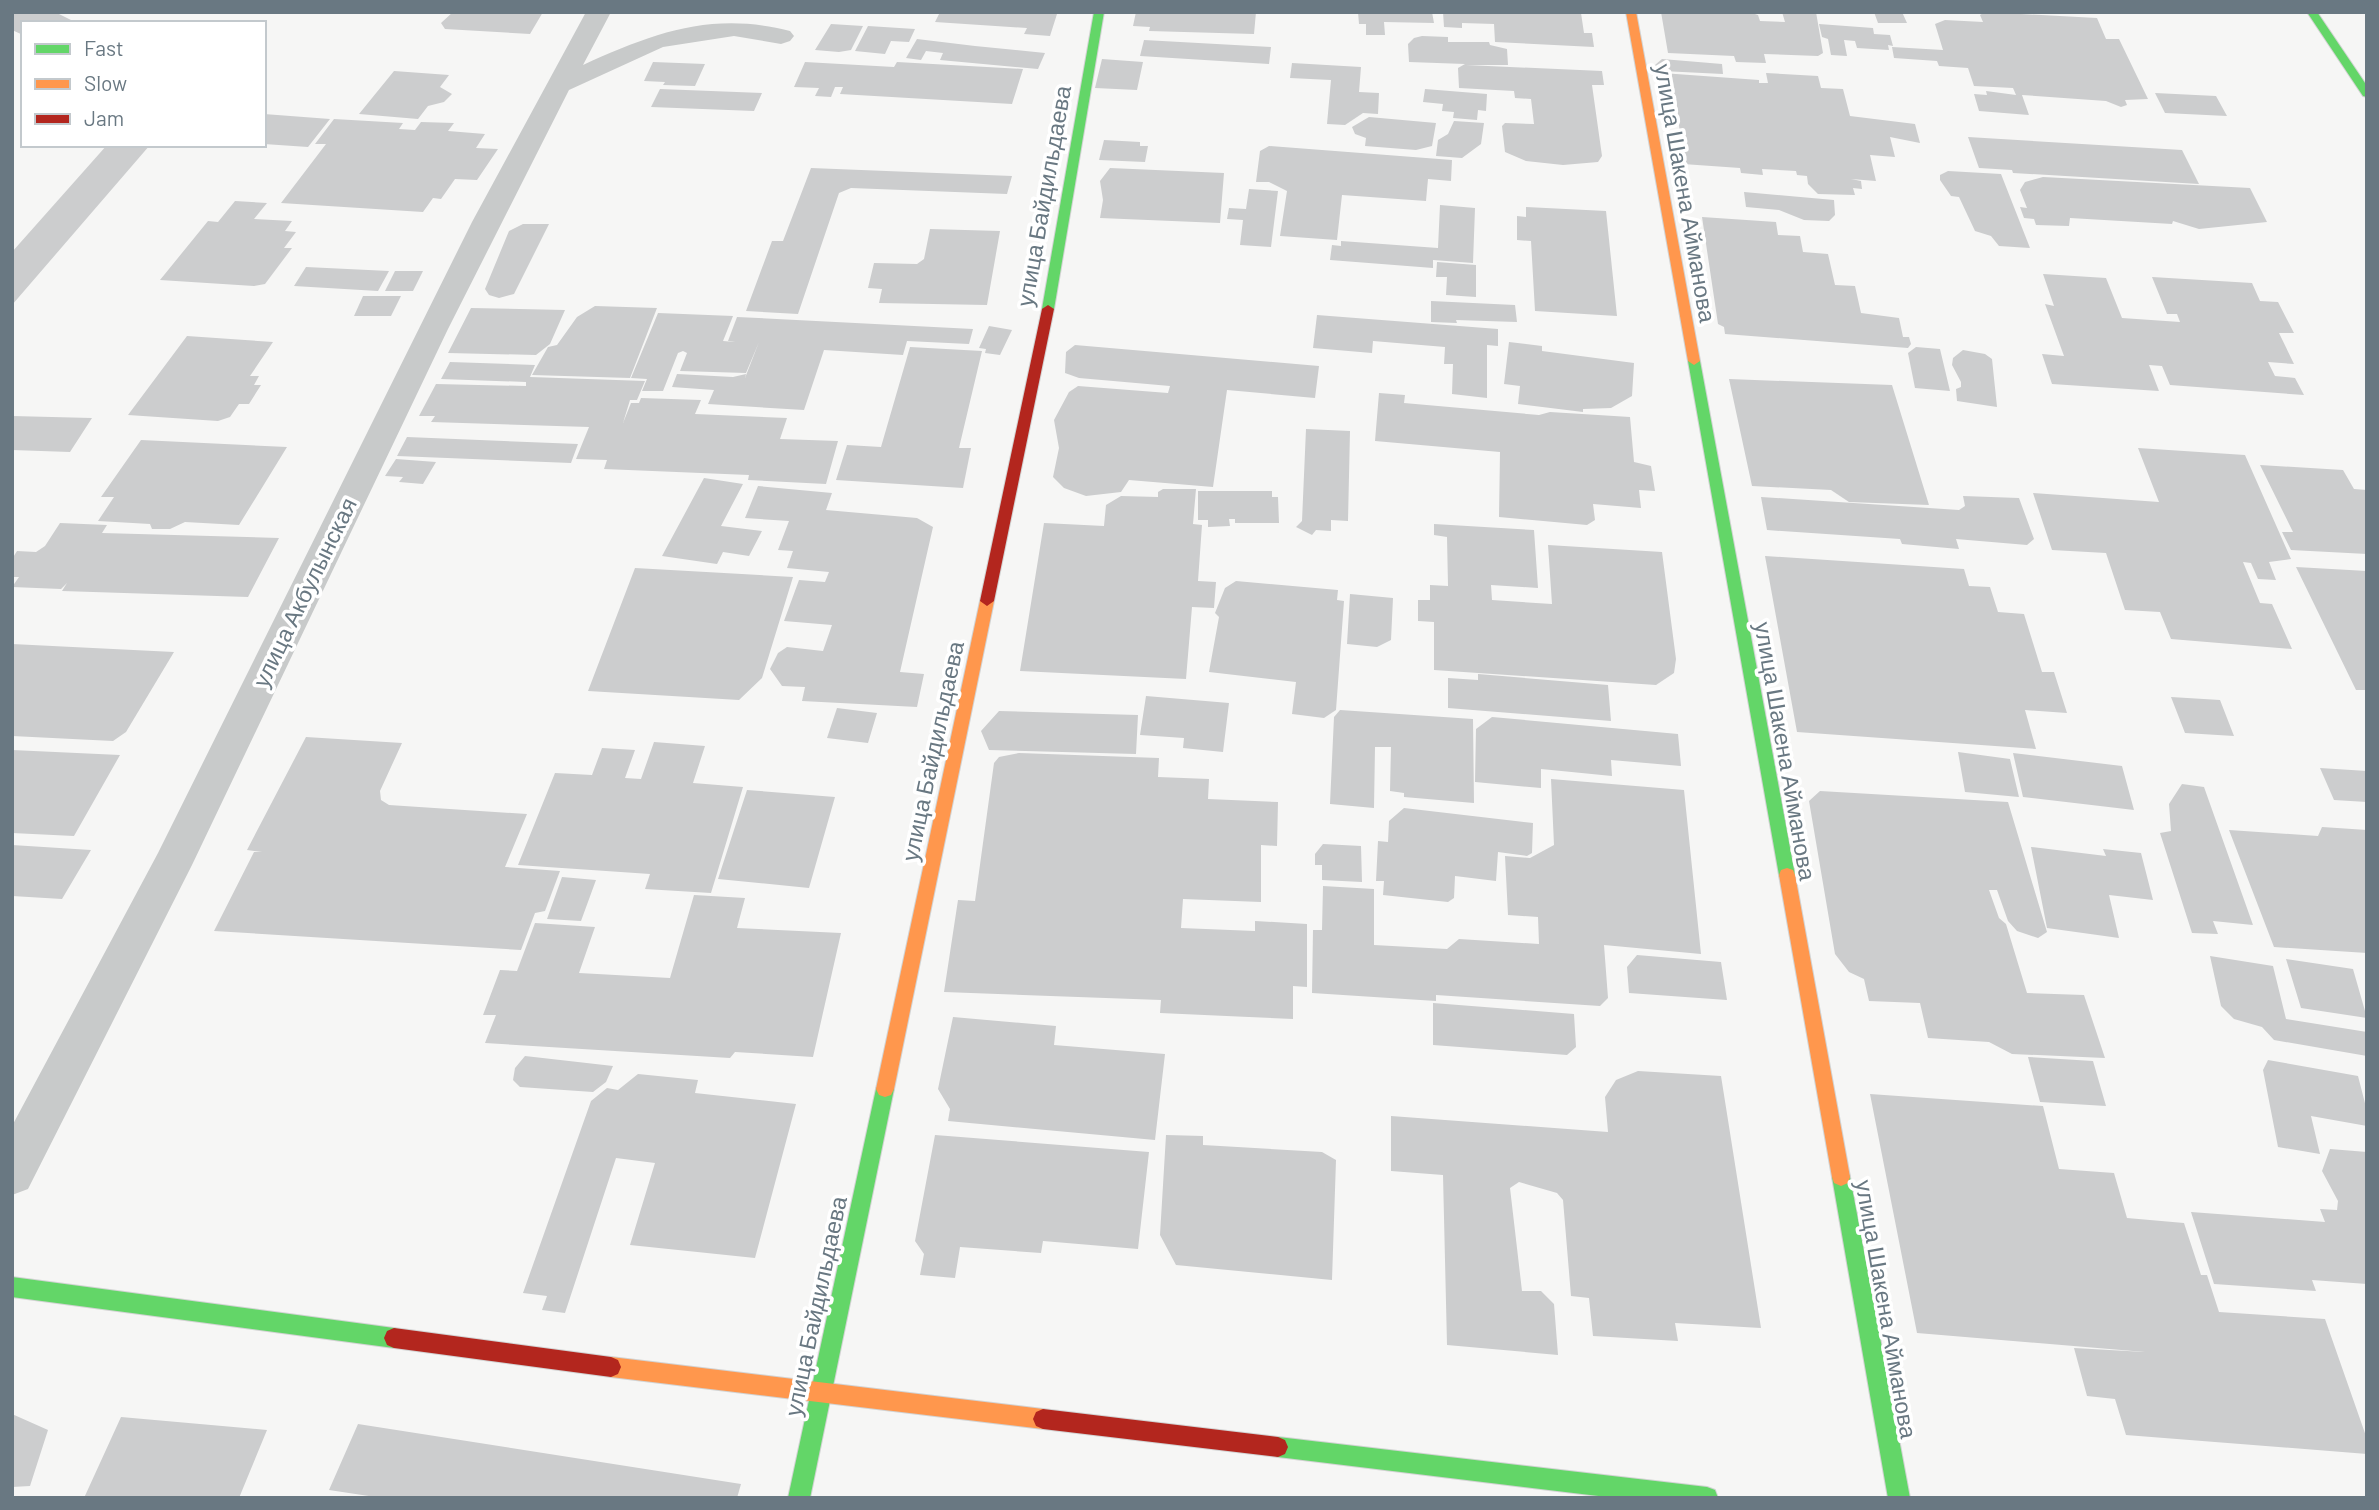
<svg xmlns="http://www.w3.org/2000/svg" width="2379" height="1510" viewBox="0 0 2379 1510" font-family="Barlow,sans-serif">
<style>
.building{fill:#cccdce}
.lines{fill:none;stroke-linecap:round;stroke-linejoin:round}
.fast-casing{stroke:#d2d3d3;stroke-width:2}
.slow-casing{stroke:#d2d3d3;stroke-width:2}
.jam-casing{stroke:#d2d3d3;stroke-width:2}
.street{fill:#c8caca;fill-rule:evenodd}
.fast{fill:#63d668;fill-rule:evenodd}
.slow{fill:#ff974d;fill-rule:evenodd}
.jam{fill:#b3261e;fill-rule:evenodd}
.labels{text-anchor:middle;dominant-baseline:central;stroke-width:7;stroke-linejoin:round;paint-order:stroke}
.street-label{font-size:23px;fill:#697882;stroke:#fff}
</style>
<rect width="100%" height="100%" fill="#f6f6f5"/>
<!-- building -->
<path class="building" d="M12,12H55L77,23H23V35L12,30Z
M453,12H543L530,34L445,29L441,23Z
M940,12H1030L1057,14L1050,36L1024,34L1027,28L935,22Z
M1136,12H1256L1254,34L1149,31L1150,27L1133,26Z
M1358,12H1432L1434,23L1384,22L1385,35H1366V24H1359Z
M1443,12L1581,13L1584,33H1592L1594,47L1495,42L1494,24L1462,23V28L1444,27Z
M1661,12H1749L1758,15L1760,21L1785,22L1782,12H1816L1823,53L1818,56L1764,54L1766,63L1736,62L1734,56L1668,53Z
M1874,12H1902L1907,23H1878Z
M1985,12L2097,18L2106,39H2119L2148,99L2125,100L2127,105L2121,107L2106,101L2022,95L2029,115L1979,111L1974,94L1987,95L1986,91L2016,95L2013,88L1974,86L1968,68L1939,66L1937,61L1894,58L1892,47L1943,50L1935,24L1945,20L1983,22L1980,15Z
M831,24L863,26L851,50L839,52L815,50Z
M1819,24L1873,28L1874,34L1890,35L1893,46L1888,45L1889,50L1857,48L1855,41L1844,40L1847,56L1831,55L1828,39L1822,37Z
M868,26L915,29L909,42L891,41L885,54L855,51Z
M1422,36L1448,37V42H1489L1490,45L1507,49L1508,65H1466L1602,71L1604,85H1592L1602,156L1598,162L1563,165L1526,161L1505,152L1502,126L1505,123L1534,124L1531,99L1515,98L1514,91L1459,88L1458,68L1465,64L1409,62L1408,44L1414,38Z
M917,39L975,46L1045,53L1038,69L940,60L943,53L926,51L921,60L906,58Z
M1144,40L1271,47L1269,64L1140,56Z
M1102,59L1143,62L1137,90L1095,88Z
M1662,59L1722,64L1723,74L1662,71L1655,65Z
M653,62L705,64L695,86L663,85L665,82L644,81Z
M805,62L894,67L897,62L1023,69L1012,104L840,94L843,87H835L831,97L815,96L819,88L794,87Z
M1292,63L1361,67L1359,92L1379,93L1378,114L1363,113L1345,125L1327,124L1331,80L1290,78Z
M394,71L449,75L440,87L452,94L444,102L428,106L418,119L359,114Z
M1662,73L1759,80V83H1768L1766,73L1818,76L1821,88L1843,89L1850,116L1915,124L1920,143L1890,137L1895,157L1870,155L1876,181L1851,179L1861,181L1862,189L1853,188L1855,195L1818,194L1808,184L1807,176L1797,175L1796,171L1762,169L1763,175L1741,173L1740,168L1683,164L1676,96L1664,95Z
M660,89L762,93L754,111L651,107Z
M1425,89L1487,94L1486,111L1478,110L1477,120L1453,118L1454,112L1442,111L1443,104L1423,102Z
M2155,93L2216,96L2227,116L2165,113Z
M264,114L330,119L308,147L264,144Z
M1369,117L1436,123L1432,146L1416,150L1365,146L1366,138L1355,134L1352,127Z
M334,119L403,123L399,129L415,130L421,122L454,123L448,131L485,134L476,148L498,149L477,180L455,179L441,199L433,198L423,212L281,203L326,144H315Z
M1454,121L1484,123L1481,144L1462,158L1436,156L1438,140L1448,134Z
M1968,137L2182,150L2199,184L2013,173L2012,170L1979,168Z
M1104,140L1140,142V146H1148L1145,162L1099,160Z
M107,145H150L12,305V252Z
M1269,146L1452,160L1451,181L1428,179L1426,201L1342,195L1337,240L1280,236L1287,191L1269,182H1256L1260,151Z
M811,168L1012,176L1007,194L851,188L839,193L798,314L746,311L772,241H783Z
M1110,168L1224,173L1220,223L1100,218L1103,200L1100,181Z
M1948,171L2001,174L2030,248L1999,246L1991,236L1975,231L1959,197L1951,196L1940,180V175Z
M2043,177L2250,188L2267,222L2199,229L2173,221L2172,224L2070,218L2069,226L2036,225L2034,219L2024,218L2020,207L2027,208L2020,190L2025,182Z
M1249,189L1278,191L1271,247L1240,245L1243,220L1227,219L1229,208L1246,209Z
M1744,192L1834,200L1835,215L1829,221L1804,220L1779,210L1746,207Z
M235,201L267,203L254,219L292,221L285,231L296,232L284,248H292L265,284L254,286L160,280L208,221L218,222Z
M1440,205L1475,208L1473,263L1433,260V268L1330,260L1332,245L1341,246V241L1438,248Z
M1526,207L1606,211L1617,316L1535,311L1531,241L1517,240V216L1526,217Z
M1702,217L1776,222L1778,235L1800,236L1803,252L1828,254L1835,285L1855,286L1861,313L1899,318L1903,337H1909L1911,344L1908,348L1725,334L1724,327L1718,324Z
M523,224H549L514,294L499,298L489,295L485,289L509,231Z
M930,229L1000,231L987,305L879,303L882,289L868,288L874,263L917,264L924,259Z
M1437,262L1476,265V297L1446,295L1447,277H1436Z
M306,267L389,271L378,291L294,286Z
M395,271H423L413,291H385Z
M2043,274L2106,278L2122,318L2180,322L2177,314H2167L2152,277L2252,283L2260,301L2278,302L2294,333H2279L2294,364L2268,362L2275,376L2295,378L2304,395L2170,385L2162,366L2149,365L2159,391L2052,384L2042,354L2064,356L2045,304L2054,306Z
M363,296H401L391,316H354Z
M1431,301L1515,305L1517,322L1456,320L1457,323L1431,322Z
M595,306L657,308L630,378L532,375L548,347L557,345L577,317Z
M471,308L565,310L550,344L536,355L448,353Z
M658,313L733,316L723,341L735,342L728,341L737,317L973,329L969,344L907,341L903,355L824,350L804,410L708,404L714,390L672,387L677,374L733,377L746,374L745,378L759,342L746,373L680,371L687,353L683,351L678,353L663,391H642L647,379L631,378Z
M1317,315L1498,329V346L1487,345V398L1452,394L1453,364H1444L1445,347L1373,341L1372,353L1313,348Z
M989,326L1012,330L1000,355L985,353L986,349L979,348Z
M187,336L273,342L250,376H259L254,385H261L249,404H239L230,417L218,421L128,415Z
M1509,342L1542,346V351L1634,363L1632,396L1611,408L1583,409V412L1518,404L1520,386L1504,384Z
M1075,345L1319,366L1315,398L1227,390L1213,487L1129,480L1121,492L1086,496L1064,488L1053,477L1059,448L1054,420L1069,392L1078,386L1168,393L1170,386L1079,378L1065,373L1066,352Z
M910,347L982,351L959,448H971L963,488L836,480L847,445L881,447Z
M1916,347L1940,349L1950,391L1915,388L1908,353Z
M1963,350L1985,354L1992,359L1997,407L1957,401L1956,389L1961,387V382L1952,365L1953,358Z
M450,362L535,365L530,377L645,381L637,400H630L623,423L631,403H639L641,398L701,400L695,414L787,418L780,439L838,441L826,484L748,480L749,475L604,469L607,460L576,459L589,427L431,422L435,416H419L436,384L526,386V382L441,379Z
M1729,379L1892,385L1929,505L1849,502L1831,490L1752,486Z
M1379,393L1405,395L1404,403L1539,415L1550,412L1630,417L1634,462L1651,466L1655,491L1639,490L1641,508L1593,504L1595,520L1587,525L1499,517L1500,452L1375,441Z
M12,416L92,418L70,452L12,450Z
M1306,429L1350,431L1348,521L1331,520V531L1316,530L1312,535L1296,527L1302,521Z
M407,437L578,444L571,463L397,456Z
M141,440L287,447L239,525L185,522L170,529H152L150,524L98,521L114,497H101Z
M2138,448L2245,455L2291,559L2269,562L2276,580L2258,579L2251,563L2243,562L2260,603L2272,604L2292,649L2171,639L2160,612L2125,610L2106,553L2052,550L2033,493L2159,502Z
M396,459L436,462L423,484L399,482L403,477L385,476Z
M2260,465L2343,470L2354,489L2367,490V554L2291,550L2282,532H2293Z
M704,478L743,484L721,526L762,531L749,556L723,552L717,564L662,556Z
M758,486L832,493L826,510L917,518L933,527L900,672L924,674L917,707L802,701L805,687L782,686L770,669L778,653L787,647L823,651L832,625L784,621L799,580L825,582L829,572L787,568L793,551L778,550L789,521L745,518Z
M1163,489H1196L1193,524L1202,525L1198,581L1216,582L1214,608L1192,607L1186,679L1020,671L1044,523L1104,526L1106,505L1121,496L1158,497V492Z
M1198,491H1272V497H1278L1279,523H1235V519H1229L1230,526L1208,527V520H1198Z
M1963,496L2019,498L2034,539L2027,545L1956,539L1959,549L1902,544L1900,539L1767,530L1761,497L1959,510L1965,506Z
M60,523L107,525L102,533L279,538L248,597L62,591L67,583L61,589L12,587L19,577H12V559L17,551L36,552L45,546Z
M1434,524L1534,530L1538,588L1491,585L1492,600L1552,604L1548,545L1662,552L1676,659L1674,673L1656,685L1434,670V622L1418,621V600H1430V585L1448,586L1447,537L1434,535Z
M1765,556L1964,569L1969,586L1990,587L1998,612L2024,614L2042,672H2054L2067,713L2025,710L2036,749L1797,732Z
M2296,567L2367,571V690H2356Z
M635,568L793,577L762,678L739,700L588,691Z
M1236,581L1338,590L1337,600L1344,601L1336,710L1324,718L1292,714L1296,682L1209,672L1219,617L1215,613L1225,588Z
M1350,594L1393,598L1391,640L1377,647L1347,644Z
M12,644L174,652L126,732L113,741L12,736Z
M1478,674L1608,685L1611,721L1448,708V678L1478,680Z
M1146,696L1229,703L1223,752L1183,748L1184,738L1140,735Z
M2171,697L2220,700L2234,736L2185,733Z
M837,708L877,713L868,743L827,738Z
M1340,710L1473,719L1474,803L1404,797V793L1390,791L1391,747H1375L1374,808L1330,804L1334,717Z
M999,711L1138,715L1136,754L989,750L981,731Z
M1492,717L1678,734L1681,766L1611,760L1612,776L1541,769V788L1475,782L1476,729Z
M306,737L402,743L380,791L381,800L389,805L527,814L505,867L560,871L545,911L535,913L521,950L214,931L254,852H262L247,850Z
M654,742L705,746L693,783L743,787L711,893L645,889L650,874L518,865L555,773L592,775L602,748L635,750L625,778L641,779Z
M12,750L120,755L74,836L12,833Z
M1958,752L2010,759L2019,797L1965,792Z
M1019,753L1159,758L1158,777L1209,779L1208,799L1278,802L1277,846L1261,845V902L1183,899L1181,928L1255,931V921L1307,924V987L1293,986V1019L1160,1013L1161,1000L944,992L958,900L975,901L994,763L999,757Z
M2013,753L2122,766L2134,810L2023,797Z
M2320,768L2367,771V802L2334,800Z
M1551,779L1684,790L1701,954L1604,945L1608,998L1600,1006L1436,995V1001L1312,993L1313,930H1322L1323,886L1374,889V945L1447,949L1459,939L1539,944L1538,917L1508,915L1505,856L1530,858L1554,845Z
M2182,784L2204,787L2253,925L2213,921L2218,934L2192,933L2160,833L2171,831L2169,804Z
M747,790L835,797L809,888L718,879Z
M1820,791L2008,802L2047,932L2038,938L2017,931L2008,921L1997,890H1989L1999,918L2006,924L2027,993L2084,995L2105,1058L2012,1054L1989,1042L1928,1038L1920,1003L1869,1001L1864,979L1849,972L1835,954L1809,801Z
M1404,808L1533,823L1532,853L1527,856L1498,852L1496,881L1455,876L1454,898L1448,902L1383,895L1384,881H1376L1378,841L1388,842L1389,821Z
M2322,827L2367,830V953L2274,947L2229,830L2318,836Z
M1323,844L1361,846L1362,882L1322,880V865H1315V854Z
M12,845L91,850L62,899L12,896Z
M2031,847L2106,856L2103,849L2141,853L2153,900L2109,895L2119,938L2047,928Z
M562,877L596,880L581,921L547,919Z
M694,895L745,898L737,928L841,933L813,1057L735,1052L730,1058L485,1043L496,1015H483L500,970L517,971L535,923L595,927L579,973L670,978Z
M1637,955L1721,962L1727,1000L1629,993L1627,967Z
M2210,956L2273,966L2286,1019L2367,1032V1056L2274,1040L2262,1027L2234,1019L2221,1006Z
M2286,959L2353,969L2367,1018L2301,1008Z
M1433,1003L1574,1014L1576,1047L1567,1055L1433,1045Z
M953,1017L1056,1026L1054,1045L1165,1054L1155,1140L948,1121L950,1109L938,1089Z
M525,1056L613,1066L606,1082L593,1092L520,1087L513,1080L515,1068Z
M2028,1057L2093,1061L2106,1106L2040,1102Z
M2268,1060L2358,1076L2367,1111V1126L2311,1116L2320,1154L2278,1147L2263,1070Z
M1638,1071L1721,1076L1761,1328L1675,1323L1678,1341L1593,1336L1589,1298L1571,1296L1563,1200L1557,1193L1519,1182L1510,1188L1522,1291H1541L1554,1304L1558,1355L1447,1345L1443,1175L1391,1171V1116L1608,1132L1605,1097L1616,1080Z
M638,1074L698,1080L695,1093L796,1104L755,1258L630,1245L655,1163L616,1158L565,1313L542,1310L547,1296L523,1293L591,1101L607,1088L618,1090Z
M1870,1094L2043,1106L2059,1169L2114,1173L2127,1218L2184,1223L2201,1275H2207L2219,1312L2325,1319L2367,1439V1454L2126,1435L2115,1399L2087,1396L2074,1348L2145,1352L1917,1333Z
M935,1135L1149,1152L1138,1249L1043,1241L1041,1253L960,1247L955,1278L920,1275L924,1254L915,1241Z
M1166,1135L1203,1136V1145L1322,1152L1336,1160L1332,1280L1176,1265L1160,1235Z
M2330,1149L2367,1152V1284L2312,1280L2316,1291L2214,1284L2191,1212L2325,1222L2320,1209L2337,1210L2338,1201L2322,1171Z
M12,1414L48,1430L30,1486L12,1487Z
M121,1417L267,1430L239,1498H84Z
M358,1424L741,1484L737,1498H382L329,1490Z"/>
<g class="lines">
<!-- fast casing -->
<g class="fast-casing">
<path id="fast" d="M1094,12H1104L1054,309L1048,313L1042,309Z
M2307,12H2317L2367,86V97L2363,96Z
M1694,357L1700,361L1795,875L1793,880L1787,882L1781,880L1779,875L1688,361Z
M885,1081L891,1083L894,1089L810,1498H788L876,1089L879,1083Z
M1841,1168L1848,1171L1850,1177L1910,1498H1888L1832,1177L1834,1171Z
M12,1277L394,1328L401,1331L404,1338L401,1345L394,1348L12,1297Z
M1278,1437L1707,1487L1715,1490L1718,1498H1615L1278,1457L1271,1454L1268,1447L1271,1440Z"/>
</g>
<!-- slow casing -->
<g class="slow-casing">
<path id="slow" d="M1626,12H1636L1700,361L1694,365L1688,361Z
M987,596L994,601L894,1089L891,1095L885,1097L879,1095L876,1089L980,601Z
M1787,868L1793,870L1795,875L1850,1177L1848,1183L1841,1186L1834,1183L1832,1177L1779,875L1781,870Z
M611,1357L1043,1409L1050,1412L1053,1419L1050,1426L1043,1429L611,1377L604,1374L601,1367L604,1360Z"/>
</g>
<!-- jam casing -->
<g class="jam-casing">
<path id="jam" d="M1048,305L1054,309L994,601L987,606L980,601L1042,309Z
M394,1328L611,1357L618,1360L621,1367L618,1374L611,1377L394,1348L387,1345L384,1338L387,1331Z
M1043,1409L1278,1437L1285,1440L1288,1447L1285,1454L1278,1457L1043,1429L1036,1426L1033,1419L1036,1412Z"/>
</g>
<!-- street -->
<path class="street" d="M586,12H611L583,65C654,33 711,11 790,31L794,36L790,41L781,44L734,36L663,47L569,90L448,329L192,865L28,1189L12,1195V1126L158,853L472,222Z"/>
<!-- fast -->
<use href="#fast" class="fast"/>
<!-- slow -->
<use href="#slow" class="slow"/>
<!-- jam -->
<use href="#jam" class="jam"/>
</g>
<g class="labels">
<!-- street labels -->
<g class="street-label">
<text transform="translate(1686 193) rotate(80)">улица Шакена Айманова</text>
<text transform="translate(1043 196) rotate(-80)">улица Байдильдаева</text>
<text transform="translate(304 592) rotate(-64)">улица Акбулынская</text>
<text transform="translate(932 751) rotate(-78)">улица Байдильдаева</text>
<text transform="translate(1786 751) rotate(80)">улица Шакена Айманова</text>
<text transform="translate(815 1306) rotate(-78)">улица Байдильдаева</text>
<text transform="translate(1887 1309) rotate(80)">улица Шакена Айманова</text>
</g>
</g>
<!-- border -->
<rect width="2379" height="1510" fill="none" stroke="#697882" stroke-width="28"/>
<!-- legend -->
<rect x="21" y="21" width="245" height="126" fill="#ffffff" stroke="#c3c9cd" stroke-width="2"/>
<rect x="35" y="44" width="35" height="10" fill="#63d668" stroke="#c3c9cd" stroke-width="2"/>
<text x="84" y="56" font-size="21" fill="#697882">Fast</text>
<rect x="35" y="79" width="35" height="10" fill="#ff974d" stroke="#c3c9cd" stroke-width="2"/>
<text x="84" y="91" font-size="21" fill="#697882">Slow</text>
<rect x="35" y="114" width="35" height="10" fill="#b3261e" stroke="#c3c9cd" stroke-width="2"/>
<text x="84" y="126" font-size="21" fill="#697882">Jam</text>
</svg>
